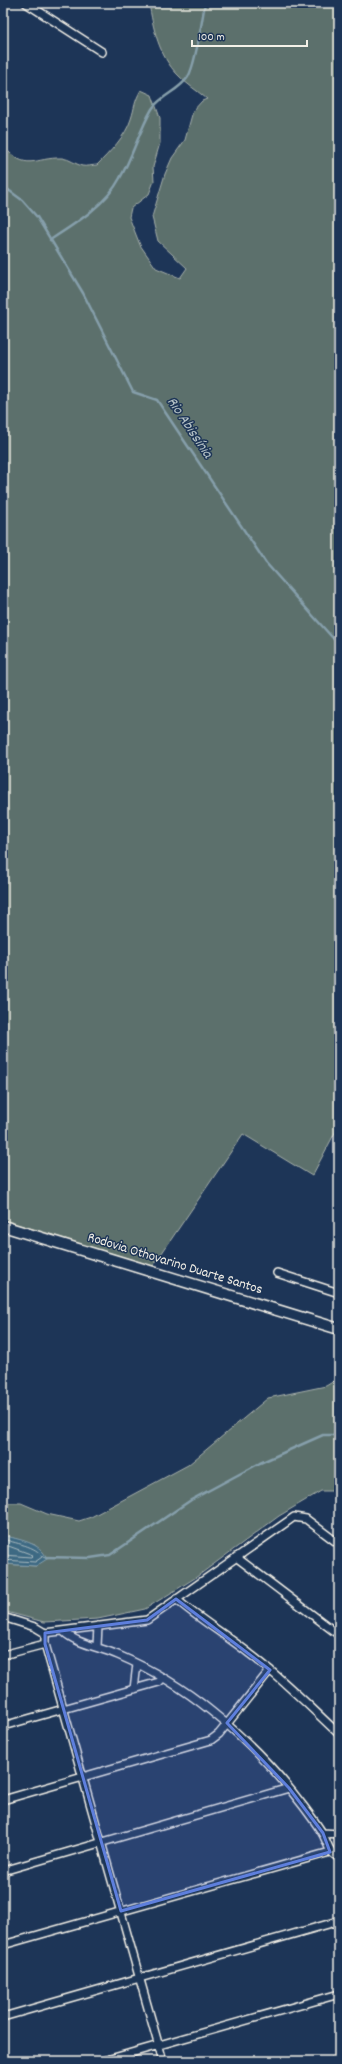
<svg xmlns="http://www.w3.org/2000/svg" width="342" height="2064" viewBox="0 0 342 2064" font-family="Dekko,sans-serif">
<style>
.green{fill:#5b706c;stroke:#a8b0aa}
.water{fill:#3d6983;stroke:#869fab}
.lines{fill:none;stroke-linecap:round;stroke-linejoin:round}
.shore{stroke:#abbbc0;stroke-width:1}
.stream{stroke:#869fab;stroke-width:2.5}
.minor-casing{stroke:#f4f1e8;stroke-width:10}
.primary-casing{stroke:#f4f1e8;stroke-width:13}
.minor{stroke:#1d3557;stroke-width:7}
.primary{stroke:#1d3557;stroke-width:10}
.marked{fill:#5e7fdd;fill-opacity:0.2;stroke:#5e7fdd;stroke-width:3;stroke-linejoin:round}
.labels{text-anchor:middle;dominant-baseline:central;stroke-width:3;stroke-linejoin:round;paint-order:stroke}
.street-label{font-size:14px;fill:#f4f1e8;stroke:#1d3557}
.water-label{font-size:15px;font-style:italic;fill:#b4c1c5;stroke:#1d3557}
</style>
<rect width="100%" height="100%" fill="#1d3557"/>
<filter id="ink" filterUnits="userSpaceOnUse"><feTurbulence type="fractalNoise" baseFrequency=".025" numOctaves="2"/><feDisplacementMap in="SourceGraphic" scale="8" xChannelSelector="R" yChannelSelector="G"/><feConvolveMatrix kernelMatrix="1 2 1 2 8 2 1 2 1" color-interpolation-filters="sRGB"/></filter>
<g filter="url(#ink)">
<!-- green -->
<path class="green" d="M149,3H339V1125L312,1176L243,1134L153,1266L3,1220V146C27,173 34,157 62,158C70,159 75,164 82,166C86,167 93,165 97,165C109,153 126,136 131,119C135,107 134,102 141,90L152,95L160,118V143L153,167L154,181L149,194L131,208L129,217L140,245L156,268L180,278L187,268L158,241L152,217L165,174L172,158L185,140L193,111L202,101L207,99C198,91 186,84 178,75C159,56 153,28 149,3Z
M339,1378V1496L335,1491H321L279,1516L195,1578L145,1609L98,1619L44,1622L3,1611V1564L36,1566L35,1545L3,1535V1503H21L47,1514L79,1521L91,1517L188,1465L268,1398L326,1386Z"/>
<!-- water -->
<path class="water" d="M3,1535C19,1540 41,1542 47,1559L36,1566L3,1564Z"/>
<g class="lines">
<!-- shore -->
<path class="shore" d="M3,1539C13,1543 38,1546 42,1557L35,1562L3,1560
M3,1544L33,1555L31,1557L3,1555"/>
<!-- stream -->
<path class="stream" d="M3,186L22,200L37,217L83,293L133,392L157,400L266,563L339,645
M50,240C75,224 106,205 120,178C133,156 139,131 152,109C161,95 179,91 188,77C196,64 202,20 205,3
M44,1557L90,1558L110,1555L191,1500L260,1463L323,1435H339"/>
<!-- minor casing -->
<g class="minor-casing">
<path id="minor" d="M26,3L102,52
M277,1273L339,1293
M236,1557L339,1635
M176,1599C199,1619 226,1635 250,1654C282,1678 310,1707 339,1734
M3,1617L35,1627L45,1633L147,1620L294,1517L306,1519L339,1544
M63,1631C76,1644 100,1647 118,1655C151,1669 183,1688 211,1711C246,1739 277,1771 304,1807C310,1815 316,1823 321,1831C329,1843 326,1850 339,1858
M45,1633V1644L163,2061
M97,1646L98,1626
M3,1655L45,1644
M134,1689L137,1664
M3,1726L159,1682L163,1678
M3,1800L211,1740L219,1734L270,1670
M323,1833L339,1834
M3,1871L289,1788
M3,1945L330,1852
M3,2017L339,1921
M103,2061L339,1994
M335,2061L339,2058"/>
</g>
<!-- primary casing -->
<g class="primary-casing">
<path id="primary" d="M3,1226L339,1329"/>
</g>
<!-- minor -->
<use href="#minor" class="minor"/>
<!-- primary -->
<use href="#primary" class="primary"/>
</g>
</g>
<!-- marked area -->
<path class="marked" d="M176,1599L270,1670L227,1723L289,1788L323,1833L330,1852L121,1911L45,1644V1633L147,1620Z"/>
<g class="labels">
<!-- street labels -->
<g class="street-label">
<text transform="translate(175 1264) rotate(17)">Rodovia Othovarino Duarte Santos</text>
</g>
<!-- water labels -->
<g class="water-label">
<text transform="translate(189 428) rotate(56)">Rio Abissínia</text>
</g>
</g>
<!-- margin -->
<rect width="342" height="2064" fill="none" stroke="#1d3557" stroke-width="16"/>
<rect x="8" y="8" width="326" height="2048" fill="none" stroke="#f4f1e8" stroke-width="1.5" filter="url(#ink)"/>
<!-- scale -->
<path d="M192 40v6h115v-6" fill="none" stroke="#f4f1e8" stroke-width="2"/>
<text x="198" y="40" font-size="12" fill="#f4f1e8" stroke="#1d3557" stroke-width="3" paint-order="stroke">100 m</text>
</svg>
